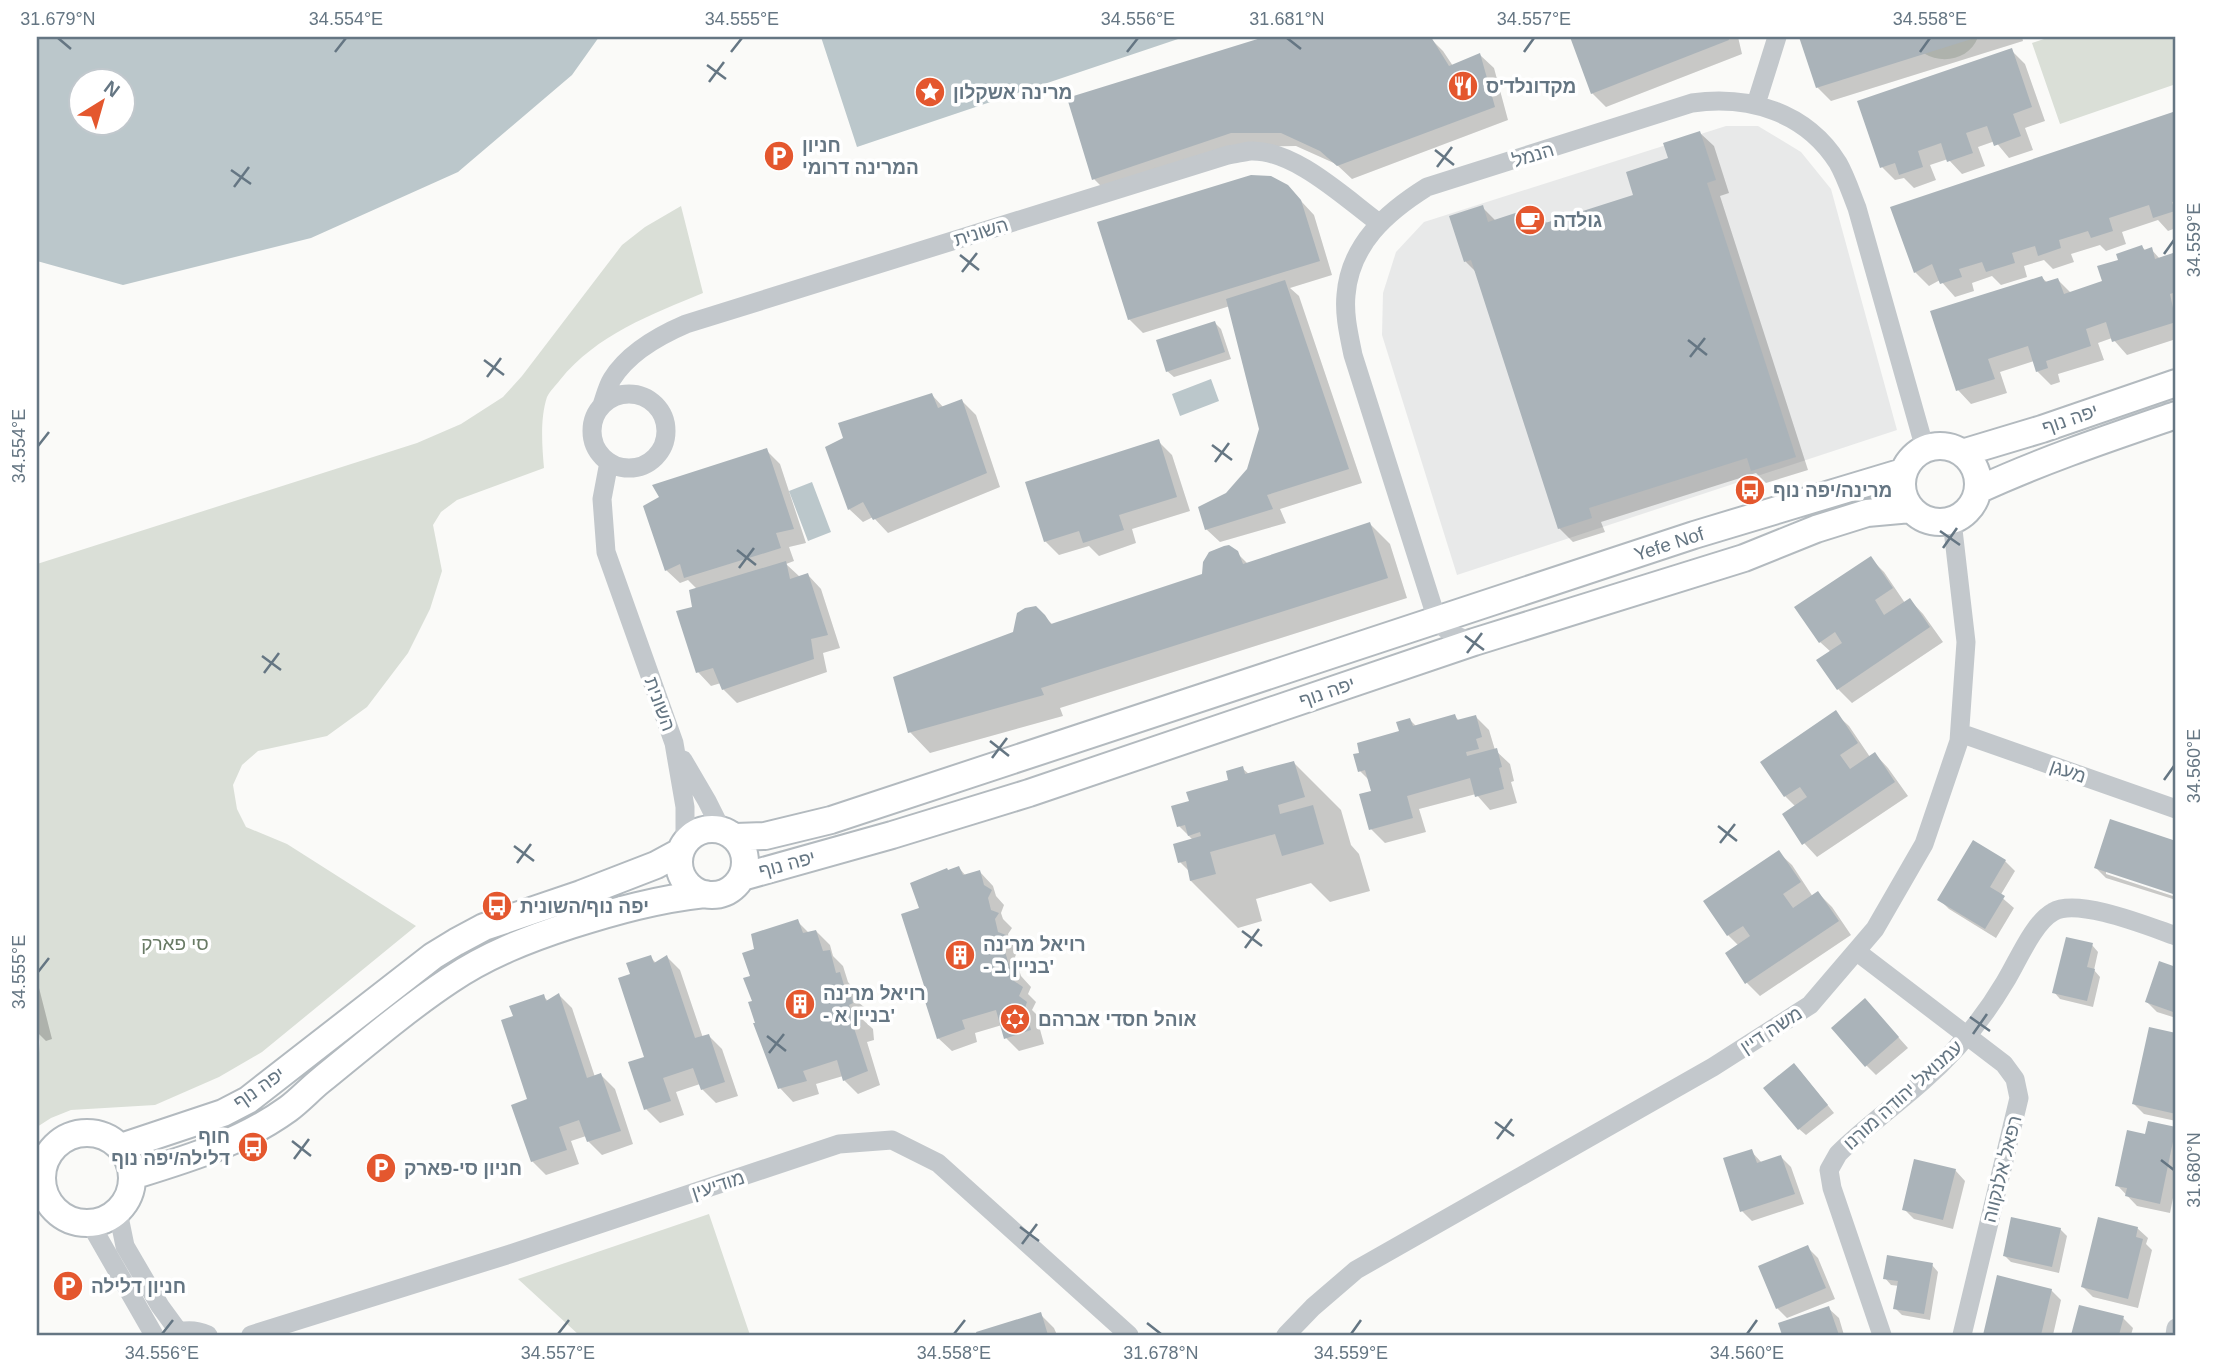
<svg xmlns="http://www.w3.org/2000/svg" width="2213" height="1372" viewBox="0 0 2213 1372" font-family="Helvetica,Heebo,sans-serif">
<style>
.built{fill:#e8e9e9}
.green{fill:#dadfd7}
.water{fill:#bbc7cb;fill-rule:evenodd}
.shadow{fill:#0003}
.building{fill:#aab3b9}
.lines{fill:none;stroke-linecap:round;stroke-linejoin:round}
.secondary-casing{stroke:#b3babf;stroke-width:30}
.street{stroke:#c3c8cc;stroke-width:19}
.secondary{stroke:#fff;stroke-width:26}
.ticks{fill:none;stroke:#657683;stroke-width:2.5}
.labels{text-anchor:middle;dominant-baseline:central;stroke-width:7;stroke-linejoin:round;paint-order:stroke}
.poi-label{font-size:19px;font-weight:bold;fill:#657683;stroke:#fff;text-anchor:start}
.street-label{font-size:19px;fill:#657683;stroke:#fff}
.park-label{font-size:19px;fill:#687a64;stroke:#fff}
.neatline{fill:none;stroke:#657683;stroke-width:2.5}
.ticks-label{font-size:18px;text-anchor:middle;fill:#657683}
</style>
<rect width="100%" height="100%" fill="#fafaf8"/>
<!-- built -->
<path class="built" d="M1726,126H1758L1801,152L1831,189L1897,430L1457,575L1382,335L1383,293L1396,252L1424,222Z"/>
<!-- green -->
<path class="green" d="M1910,37H1978C1967,67 1922,66 1910,37Z
M2050,37H2176V84L2060,124L2032,43Z
M681,206L703,293C652,314 596,335 560,380C556,385 550,391 547,397C540,418 542,446 544,468L457,500L441,512L433,525L442,571L430,609L408,653L367,707L327,736L258,751L242,765L233,785L237,809L246,827L287,844L416,926L262,1052L219,1077L155,1105L71,1110L51,1118L37,1127V1075L40,1042L37,1018V564L417,443L461,424L503,397L522,376L622,245L645,227Z
M709,1214L750,1335H579L518,1279Z"/>
<!-- water -->
<path class="water" d="M37,37H599L572,75L458,172L311,238L123,285L37,261ZM122,80V122H80V80Z
M821,37H1184L857,147Z
M1211,379L1219,401L1180,416L1172,394Z
M812,482L831,532L808,541L789,491Z"/>
<!-- shadow -->
<path class="shadow" d="M1270,37H1429L1443,51L1453,66L1480,55L1494,68L1508,120L1352,179L1336,164L1296,146L1246,147L1108,193L1094,179L1069,99Z
M1572,37H1738L1742,54L1606,107L1592,93Z
M1801,37H2022L2023,41L1831,101L1817,87Z
M2011,50L2025,64L2045,121L2025,128L2033,150L2009,158L1995,141L1978,147L1985,166L1962,174L1948,159L1930,165L1936,180L1914,188L1904,178L1895,180L1882,167Z
M2176,113V228L2168,231L2158,220L2122,232L2126,244L2106,251L2100,245L2071,254L2074,262L2053,269L2044,260L2024,266L2027,277L2001,285L1992,276L1972,283L1974,291L1955,297L1940,280L1929,286L1915,272L1892,208Z
M1700,133L1714,146L1729,193L1720,196L1808,470L1766,483L1756,473L1601,522L1605,532L1573,542L1559,528L1477,273L1466,262L1452,217L1482,207L1496,221L1533,209L1547,223L1636,196L1670,159Z
M1301,201L1314,215L1332,275L1290,288L1299,296L1362,483L1280,509L1286,523L1220,542L1206,529L1227,494L1249,470L1261,429L1230,306L1143,333L1129,319Z
M2142,247L2146,251L2151,249L2160,259L2176,254V339L2127,355L2112,338L2098,343L2104,360L2058,374L2060,382L2051,385L2037,371L2034,361L2000,372L2007,393L1971,404L1958,390L2042,278L2048,283L2058,280L2071,293L2104,282L2120,261Z
M1215,323L1221,329L1231,359L1174,377L1167,371Z
M932,395L944,408L962,401L976,415L1000,487L888,533L873,517L863,522L849,509Z
M1158,441L1172,455L1190,511L1132,529L1136,543L1099,556L1089,546L1059,555L1045,541Z
M766,450L780,464L806,543L789,547L794,561L786,564L800,577L808,575L821,589L840,648L823,653L827,672L737,703L723,689L721,683L711,686L698,672L694,608L698,590L688,580L680,583L666,570Z
M1370,524L1390,544L1407,598L1060,708L1063,716L930,753L910,732L1014,634L1035,608L1053,625L1204,575L1237,553L1248,564Z
M1870,558L1884,572L1905,603L1910,600L1923,614L1943,642L1852,703L1838,689L1831,652L1820,642Z
M1835,713L1849,726L1870,757L1875,754L1888,768L1908,796L1817,857L1804,843L1796,807L1785,796Z
M1455,716L1459,721L1475,716L1489,730L1495,750L1510,764L1514,781L1511,782L1517,803L1490,810L1476,794L1419,809L1426,832L1385,843L1371,829L1373,792L1370,781L1360,771L1401,733L1410,720L1417,727Z
M1294,763L1341,810L1351,845L1359,854L1370,891L1330,902L1311,883L1256,899L1262,921L1238,928L1191,881L1190,872L1180,862L1193,840L1179,826L1191,802L1231,781L1242,768L1250,775Z
M2111,822L2176,843V893L2106,870V874L2176,897V900L2106,878L2096,868Z
M1778,852L1792,865L1813,897L1818,893L1832,907L1851,935L1760,996L1747,983L1739,946L1728,935Z
M2005,861L2015,871L2000,896L2014,908L1996,938L1949,909L1939,899Z
M959,868L966,876L980,872L993,886L996,896L1004,905L1001,913L1003,919L1012,928L1008,934L1010,942L1018,950L1015,957L1021,976L1031,987L1028,994L1036,1002L1032,1010L1040,1018L1038,1022L1044,1044L1019,1051L1006,1038L1002,1025L975,1033L977,1042L952,1051L938,1038L929,993L921,909L948,872Z
M797,921L809,933L816,931L830,945L833,956L843,966L848,982L853,988L858,1002L864,1007L866,1017L862,1019L873,1029L874,1040L867,1042L880,1085L858,1094L844,1080L843,1076L816,1084L819,1094L793,1102L780,1088L754,1002L752,977L756,950Z
M2092,945L2098,952L2094,970L2100,977L2093,1007L2060,999L2054,992Z
M650,957L656,963L667,957L680,970L703,1038L709,1036L722,1049L738,1096L716,1103L702,1089L700,1084L676,1092L684,1115L660,1123L646,1109L630,1063L646,1058L632,975Z
M2160,963L2176,969V1018L2157,1012L2147,1002Z
M37,980L52,1039L46,1041L37,1032Z
M559,995L572,1008L595,1077L601,1075L615,1089L633,1144L602,1155L588,1141L586,1136L571,1141L579,1164L546,1175L532,1161L529,1100L515,1017L543,996L548,1001Z
M1875,1011L1908,1048L1876,1075L1866,1065Z
M2150,1029L2176,1034V1121L2144,1114L2134,1104Z
M1800,1071L1834,1113L1806,1135L1799,1129Z
M2176,1129V1183L2170,1213L2137,1206L2117,1185L2146,1136Z
M1751,1151L1762,1163L1781,1157L1791,1167L1804,1204L1752,1221L1742,1211Z
M1955,1170L1965,1181L1953,1229L1914,1219L1904,1209Z
M2137,1228L2148,1238L2146,1244L2152,1250L2138,1308L2093,1297L2083,1287Z
M2060,1229L2067,1236L2059,1273L2011,1262L2004,1255Z
M1808,1248L1818,1258L1835,1299L1787,1318L1777,1308Z
M1932,1265L1938,1272L1930,1320L1902,1315L1895,1308L1899,1286L1891,1285L1885,1278Z
M1999,1277L2051,1290L2061,1300L2053,1335H1985Z
M2080,1307L2123,1318L2133,1328L2131,1335H2073Z
M1828,1308L1839,1318L1844,1335H1784L1780,1324Z
M1040,1314L1054,1328L1057,1335H979L978,1333Z"/>
<!-- building -->
<path class="building" d="M1264,37H1431L1449,66L1480,53L1495,107L1337,166L1320,151L1281,133H1231L1092,180L1067,98Z
M1570,37H1728L1729,40L1591,94Z
M1799,37H1978L1816,88Z
M2012,48L2032,107L2013,114L2021,136L1994,146L1987,126L1966,133L1973,153L1947,162L1941,143L1918,151L1923,167L1899,175L1895,163L1880,168L1857,101Z
M2176,111V201L2172,202L2175,211L2153,218L2149,205L2109,218L2113,231L2091,238L2088,231L2059,240L2061,248L2038,256L2035,246L2012,253L2015,263L1986,272L1982,262L1959,269L1962,277L1940,284L1932,264L1914,273L1890,207Z
M1700,131L1716,180L1707,183L1796,457L1751,471L1747,458L1589,508L1592,518L1558,529L1471,260L1464,262L1449,216L1483,205L1488,222L1534,207L1539,225L1633,195L1626,172L1668,158L1663,143Z
M1251,175L1271,176L1288,185L1301,200L1320,261L1128,320L1097,222Z
M2142,245L2144,250L2152,247L2155,259L2176,252V292L2170,294L2176,322L2112,342L2106,322L2086,329L2091,346L2046,361L2048,368L2036,372L2028,346L1988,359L1995,379L1956,391L1930,311L2042,276L2045,282L2058,278L2064,294L2102,281L2097,266L2118,260L2116,254Z
M1285,280L1349,469L1267,495L1273,509L1205,530L1198,507L1226,493L1247,469L1259,429L1226,299Z
M1215,321L1225,352L1166,372L1156,340Z
M932,393L938,408L962,399L987,473L873,520L863,502L848,510L825,447L843,438L838,423Z
M1159,439L1177,497L1119,515L1124,530L1083,543L1079,531L1044,542L1025,482Z
M767,448L794,529L776,533L781,548L684,578L680,564L665,571L643,506L659,497L652,485Z
M1370,522L1388,578L1041,688L1044,695L908,733L893,677L1013,632L1017,613L1025,608L1036,606L1045,615L1051,624L1202,574L1203,562L1209,552L1224,546L1229,545L1238,551L1243,564Z
M1871,556L1893,588L1875,600L1884,615L1910,598L1930,627L1837,690L1816,660L1842,643L1835,632L1819,643L1794,607Z
M786,561L790,579L808,573L828,635L811,639L814,659L722,690L713,668L696,673L676,611L692,607L689,590Z
M1836,710L1858,743L1840,755L1850,769L1875,752L1895,782L1802,845L1782,814L1807,797L1800,787L1784,797L1760,762Z
M1455,714L1457,720L1476,715L1482,737L1476,739L1479,749L1466,752L1467,756L1497,748L1502,767L1499,768L1504,789L1475,797L1470,778L1407,796L1413,818L1369,830L1359,794L1371,791L1365,770L1358,772L1353,754L1359,753L1357,743L1399,731L1396,722L1410,718L1413,726Z
M1294,761L1305,797L1278,805L1280,814L1313,805L1324,844L1282,856L1275,834L1210,852L1216,874L1190,881L1186,861L1178,863L1173,844L1201,836L1200,832L1188,836L1185,825L1177,827L1171,806L1189,801L1186,792L1228,780L1226,771L1243,766L1245,774Z
M2110,819L2176,841V883L2173,894L2094,868Z
M1973,840L2006,860L1990,887L2005,896L1985,929L1937,900Z
M1779,850L1801,882L1783,894L1793,908L1818,891L1839,921L1745,984L1725,953L1750,936L1743,926L1727,936L1703,901Z
M959,866L963,875L980,870L984,885L992,890L988,898L991,910L999,913L995,919L998,932L1006,935L1002,942L1010,968L1019,972L1014,981L1023,987L1019,996L1027,1002L1025,1008L1031,1030L1004,1039L996,1010L962,1020L965,1029L937,1039L922,992H926L901,914L919,908L910,883L947,868L948,870Z
M798,919L803,933L816,930L823,951L830,950L836,973L840,972L846,992H850L853,1003L849,1005L853,1015L860,1014L861,1026L854,1028L868,1071L843,1081L837,1060L803,1071L807,1081L778,1089L753,1023H755L748,1002L752,1001L743,978L750,976L742,953L754,949L751,934Z
M2066,937L2093,943L2087,967L2095,969L2087,1001L2052,993Z
M651,955L654,963L667,955L695,1038L709,1034L725,1082L701,1090L693,1068L663,1078L671,1101L644,1110L628,1062L644,1057L618,978L630,974L626,963Z
M2159,961L2176,967V1013L2145,1002Z
M559,993L587,1078L601,1073L621,1131L587,1142L579,1120L559,1127L567,1150L531,1162L511,1105L527,1099L501,1020L513,1016L509,1006L544,994L546,1001Z
M1865,998L1899,1037L1865,1067L1831,1028Z
M2149,1027L2176,1033V1114L2132,1104Z
M1794,1063L1828,1105L1798,1130L1763,1088Z
M2148,1121L2176,1127L2160,1204L2125,1196L2127,1188L2115,1186L2127,1130L2145,1134Z
M1752,1149L1757,1163L1781,1155L1795,1194L1740,1212L1723,1158Z
M1914,1159L1956,1169L1943,1220L1902,1210Z
M2011,1217L2061,1228L2052,1267L2003,1256Z
M2098,1217L2138,1227L2136,1237L2143,1239L2128,1299L2081,1287Z
M1808,1245L1826,1288L1776,1309L1758,1266Z
M1887,1255L1933,1263L1924,1314L1893,1309L1898,1281L1883,1279Z
M1997,1275L2052,1289L2041,1335H1983Z
M2079,1305L2124,1316L2119,1335H2071Z
M1829,1306L1839,1335H1782L1778,1323Z
M1041,1312L1048,1335H977L976,1332Z"/>
<g class="lines">
<!-- secondary casing -->
<g class="secondary-casing">
<path id="secondary" d="M1902 484a38 38 0 1 1 76 0a38 38 0 1 1-76 0Z
M1962,453L2042,429L2176,383
M1978,490C2043,460 2109,438 2176,415
M679 862a33 33 0 1 1 66 0a33 33 0 1 1-66 0Z
M735,837L765,836L831,820L1694,535L1903,472
M742,877L892,835L1029,793L1474,642L1744,558L1816,529L1867,513L1911,509
M42 1178a45 45 0 1 1 90 0a45 45 0 1 1-90 0Z
M121,1147L223,1113L248,1100L388,991L433,956L456,942L484,927L581,894L656,865L680,852
M132,1176C187,1159 241,1143 288,1109C299,1101 309,1090 320,1081C362,1047 405,1010 450,980C487,955 528,939 571,925C615,911 658,899 705,894"/>
</g>
<!-- street -->
<path class="street" d="M1756,104L1777,37
M592 431a37 37 0 1 1 74 0a37 37 0 1 1-74 0Z
M602,405C605,397 607,387 612,379C628,353 658,336 686,324L1228,155C1235,154 1243,152 1250,151C1294,149 1345,198 1379,223
M609,462L602,499L606,552L674,743L685,807V842
M1474,642C1458,637 1447,633 1437,620L1353,355C1349,335 1344,315 1346,295C1350,244 1387,212 1427,187L1692,103C1749,95 1806,112 1838,163C1846,177 1851,193 1857,208L1925,449
M1960,733L2176,809
M683,760L707,801L721,829
M1856,951L2004,1064L2015,1079L2019,1098L1962,1335
M118,1212L125,1246L160,1306L179,1332
M91,1225L154,1335
M172,1335C184,1329 196,1330 208,1335
M251,1335L510,1254L839,1144L892,1140L938,1163L1129,1335
M1286,1335L1313,1307L1356,1270L1713,1067L1810,1005L1875,929L1924,844L1959,741L1966,642L1952,521
M1882,1335L1832,1188L1829,1170L1838,1154C1864,1128 1895,1106 1923,1081C1955,1053 1983,1019 2005,982C2017,963 2033,923 2053,912C2077,897 2150,927 2176,936
M2175,1335L2176,1328"/>
<!-- secondary -->
<use href="#secondary" class="secondary"/>
</g>
<!-- ticks -->
<path class="ticks" d="M58,38L71,49M1287,38L1301,49M335,52L346,38M731,52L742,38M1127,52L1138,38M1524,52L1534,38M1920,52L1930,38M707,65L726,79M709,82L724,62M1435,150L1454,165M1437,167L1452,147M231,170L251,184M234,187L249,167M2164,254L2174,240M960,255L979,270M962,272L977,253M1688,340L1707,355M1690,357L1705,338M484,360L504,375M487,377L501,358M1212,445L1232,460M38,446L49,432M1215,462L1229,443M1940,531L1960,545M1943,548L1957,528M737,550L756,565M739,568L754,548M1465,636L1484,650M1467,653L1482,633M262,656L281,670M264,673L279,653M990,741L1009,756M992,758L1007,738M2164,780L2174,766M1718,826L1737,841M1720,843L1735,824M514,846L534,861M517,863L531,844M1242,931L1262,946M1245,948L1259,929M38,972L49,958M1970,1017L1990,1031M1973,1034L1987,1014M767,1036L786,1051M769,1053L784,1034M1495,1122L1514,1136M1497,1139L1512,1119M292,1141L311,1156M294,1159L309,1139M2161,1160L2174,1170M1020,1227L1039,1241M1022,1244L1037,1224M1147,1323L1161,1334M162,1334L173,1320M558,1334L569,1320M954,1334L965,1320M1351,1334L1361,1320M1747,1334L1757,1320"/>
<!-- icons -->
<defs>
<g id="restaurant-disc" transform="scale(1.575)"><circle r="9.5" fill="#e4572e" stroke="#fff"/><path d="M-5-6h1v4h1v-4h1v4h1v-4h1v5L-1.5 .5V6h-2V.5L-5-1ZM5-6V6H3V1.5H1.5Q1.5-4 5-6Z" fill="#fff"/></g>
<g id="sight-disc" transform="scale(1.575)"><circle r="9.5" fill="#e4572e" stroke="#fff"/><path d="M0-6L1.8-2.2L6-1.7L2.9 1.2L3.7 5.4L0 3.3L-3.7 5.4L-2.9 1.2L-6-1.7L-1.8-2.2Z" fill="#fff"/></g>
<g id="parking-disc" transform="scale(1.575)"><circle r="9.5" fill="#e4572e" stroke="#fff"/><path d="M-3.5-5.5H1a3.5 3.5 0 0 1 0 7H-1V5.5H-3.5ZM-1-3.4V-.6H.8a1.4 1.4 0 0 0 0-2.8Z" fill="#fff"/></g>
<g id="cafe-disc" transform="scale(1.575)"><circle r="9.5" fill="#e4572e" stroke="#fff"/><path d="M-5.5-4.5H6V0H3Q3 3.5 0 3.5H-2.5Q-5.5 3.5-5.5 0ZM3-3.2v2h1.7v-2ZM-6 4.5H4V6H-6Z" fill="#fff"/></g>
<g id="bus-disc" transform="scale(1.575)"><circle r="9.5" fill="#e4572e" stroke="#fff"/><path d="M-5-6H5V4H4V6H2V4H-2V6H-4V4H-5ZM-3.5-4V0h7V-4ZM-3.5 1.2v1.5H-2V1.2ZM2 1.2v1.5H3.5V1.2Z" fill="#fff"/></g>
<g id="building-disc" transform="scale(1.575)"><circle r="9.5" fill="#e4572e" stroke="#fff"/><path d="M-4-6H4V6H1V3H-1V6H-4ZM-2.5-4.3h1.7v1.8h-1.7ZM.8-4.3h1.7v1.8H.8ZM-2.5-1h1.7V.8h-1.7ZM.8-1h1.7V.8H.8Z" fill="#fff"/></g>
<g id="synagogue-disc" transform="scale(1.575)"><circle r="9.5" fill="#e4572e" stroke="#fff"/><path d="M0-6.5L5.6 3.2H-5.6ZM0 6.5L5.6-3.2H-5.6Z" fill="#fff"/></g>
</defs>
<g fill-rule="evenodd">
<use href="#restaurant-disc" x="1463" y="86"/>
<use href="#sight-disc" x="930" y="92"/>
<use href="#parking-disc" x="779" y="156"/>
<use href="#cafe-disc" x="1530" y="220"/>
<use href="#bus-disc" x="1750" y="490"/>
<use href="#bus-disc" x="497" y="906"/>
<use href="#building-disc" x="960" y="955"/>
<use href="#building-disc" x="800" y="1004"/>
<use href="#synagogue-disc" x="1015" y="1019"/>
<use href="#bus-disc" x="253" y="1147"/>
<use href="#parking-disc" x="381" y="1168"/>
<use href="#parking-disc" x="68" y="1286"/>
</g>
<g class="labels">
<!-- poi labels -->
<g class="poi-label">
<text x="1486" y="86">מקדונלד'ס</text>
<text x="953" y="92">מרינה אשקלון</text>
<text x="802" y="145">חניון<tspan x="802" dy="22">המרינה דרומי</tspan></text>
<text x="1553" y="220">גולדה</text>
<text x="1773" y="490">מרינה/יפה נוף</text>
<text x="520" y="906">יפה נוף/השונית</text>
<text x="983" y="944">רויאל מרינה<tspan x="983" dy="22">- בניין ב'</tspan></text>
<text x="823" y="993">רויאל מרינה<tspan x="823" dy="22">- בניין א'</tspan></text>
<text x="1038" y="1019">אוהל חסדי אברהם</text>
<text x="230" y="1136" text-anchor="end">חוף<tspan x="230" dy="22">דלילה/יפה נוף</tspan></text>
<text x="404" y="1168">חניון סי-פארק</text>
<text x="91" y="1286">חניון דלילה</text>
</g>
<!-- street labels -->
<g class="street-label">
<text transform="translate(1533 155) rotate(-17)">הנמל</text>
<text transform="translate(981 232) rotate(-17)">השונית</text>
<text transform="translate(2070 419) rotate(-19)">יפה נוף</text>
<text transform="translate(1669 544) rotate(-18)">Yefe Nof</text>
<text transform="translate(1327 692) rotate(-19)">יפה נוף</text>
<text transform="translate(660 704) rotate(70)">השונית</text>
<text transform="translate(2068 771) rotate(19)">מעגן</text>
<text transform="translate(787 864) rotate(-15)">יפה נוף</text>
<text transform="translate(1771 1030) rotate(-33)">משה דיין</text>
<text transform="translate(259 1088) rotate(-35)">יפה נוף</text>
<text transform="translate(1903 1095) rotate(-42)">עמנואל יהודה מורנו</text>
<text transform="translate(2002 1169) rotate(-76)">רפאל אלנקווה</text>
<text transform="translate(718 1185) rotate(-18)">מודיעין</text>
</g>
<!-- park labels -->
<g class="park-label">
<text x="175" y="943">סי פארק</text>
</g>
</g>
<!-- border -->
<rect width="2213" height="1372" fill="none" stroke="#ffffff" stroke-width="77"/>
<!-- north arrow -->
<g transform="translate(102 102) rotate(37)"><circle r="33" fill="#ffffff" stroke="#c1c8cd" stroke-width="2"/>
<path d="M0-5L12 26L0 18L-12 26Z" fill="#e4572e"/>
<text y="-10" font-size="19" font-weight="bold" text-anchor="middle" fill="#657683">N</text>
</g>
<rect x="38" y="38" width="2136" height="1296" class="neatline"/>
<g class="ticks-label">
<text x="58" y="25">31.679°N</text>
<text x="346" y="25">34.554°E</text>
<text x="742" y="25">34.555°E</text>
<text x="1138" y="25">34.556°E</text>
<text x="1287" y="25">31.681°N</text>
<text x="1534" y="25">34.557°E</text>
<text x="1930" y="25">34.558°E</text>
<text transform="translate(2194 240) rotate(-90)" y="6">34.559°E</text>
<text transform="translate(19 446) rotate(-90)" y="6">34.554°E</text>
<text transform="translate(2194 766) rotate(-90)" y="6">34.560°E</text>
<text transform="translate(19 972) rotate(-90)" y="6">34.555°E</text>
<text transform="translate(2194 1170) rotate(-90)" y="6">31.680°N</text>
<text x="162" y="1359">34.556°E</text>
<text x="558" y="1359">34.557°E</text>
<text x="954" y="1359">34.558°E</text>
<text x="1161" y="1359">31.678°N</text>
<text x="1351" y="1359">34.559°E</text>
<text x="1747" y="1359">34.560°E</text>
</g>
</svg>
